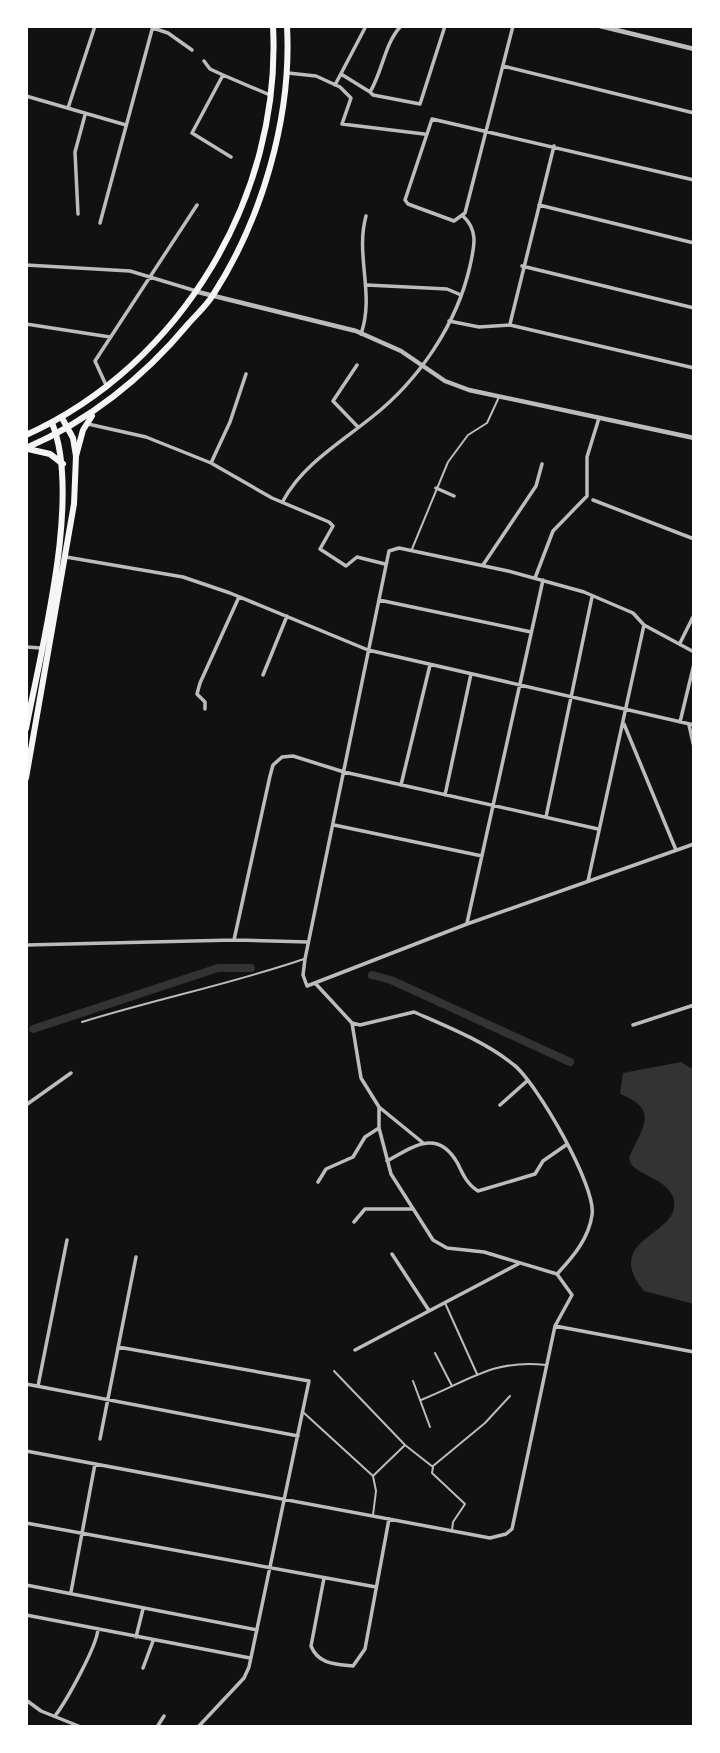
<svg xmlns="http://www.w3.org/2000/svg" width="720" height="1753" viewBox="0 0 720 1753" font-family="'Fira Sans',sans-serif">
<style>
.water{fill:#333}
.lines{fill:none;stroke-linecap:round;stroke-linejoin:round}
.canal{stroke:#333;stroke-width:8}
.service{stroke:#bcbcbc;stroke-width:2}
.minor{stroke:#bcbcbc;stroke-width:3.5}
.tertiary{stroke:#bcbcbc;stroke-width:4.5}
.primary{stroke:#f5f5f5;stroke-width:6}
.trunk{stroke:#f5f5f5;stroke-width:6}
</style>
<rect width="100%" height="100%" fill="#111"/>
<!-- water -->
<path class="water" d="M681,1062L694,1070V1304L644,1291C599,1236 686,1236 673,1197C666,1179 642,1177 631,1164L629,1158C640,1130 662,1110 620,1094L623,1073Z"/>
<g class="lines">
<!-- canal -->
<path class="canal" d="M372,975L391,980L570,1062
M33,1029L218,968H251"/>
<!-- service -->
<path class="service" d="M412,549L448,462L468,435L487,423L499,397
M82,1022C156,999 231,984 304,959
M445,1303L477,1374
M435,1353L452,1386
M334,1371L405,1445L433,1467L432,1473L465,1504L453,1522L452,1531
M413,1381L430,1427
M421,1400C469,1381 492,1359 546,1365
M304,1413L373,1476L376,1491L373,1515
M433,1466L485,1423L510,1396
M374,1475L405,1445"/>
<!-- minor -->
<path class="minor" d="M513,26C497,89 481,151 465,213L454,221L408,204L405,200L432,119L694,180
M153,28L168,33L192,50
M204,61L210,69L223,75L192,133L231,157
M503,66L694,113
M288,73L316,76L340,87L351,98L342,124L424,134
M341,74L370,92C383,71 384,44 401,26
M223,75L270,95
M335,85L366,26
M370,92L373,95L420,104L445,26
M26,96L126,125
M68,108L95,26
M539,205L694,243
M78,214L75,152L85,115
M100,223L153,26
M26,265L130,271L196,291
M522,266L694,308
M367,285L447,289L461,295
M449,321L479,327L510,325L694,368
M26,324L110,337
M510,324L554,146
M361,334C375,294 355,256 366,216
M357,365L333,401L358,427
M106,385L95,361L197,205
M88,424L146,437L211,463L272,498L329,522L333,526L320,549L346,566L357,557L385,564
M211,463L230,422L246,374
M436,488L454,496
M593,500L694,539
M283,501C302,465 341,442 372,417C419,380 457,324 470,266C474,247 479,231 463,216
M66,557L183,577L230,593L368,650L694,725
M483,565L536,486L542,464
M535,578L553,531L587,496V457L599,418
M379,600L531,632
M680,643L694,615
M26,647L41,648
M694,652L644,625L633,613L584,592L508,571L399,548L389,551L305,959L303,975L307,986L467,924L694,844
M263,675L287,616
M205,709V702L197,694L200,683L239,597
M680,722L694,664
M624,724L676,850
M689,725L694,747
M401,785L430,665
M445,795L471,674
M546,817L592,597
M334,825L482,856
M588,881L644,625
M467,923L543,580
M234,940L270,776L273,765L282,757L293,756L344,772L598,829
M26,945L234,940L308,942
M315,983L352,1023L360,1025L414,1012C446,1026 486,1042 514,1065C536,1082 597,1187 592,1215C589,1238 573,1257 557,1274
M633,1025L694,1005
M26,1105L71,1073
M500,1105L527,1081
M379,1107L422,1142
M387,1161C414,1146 438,1128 458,1164C463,1175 468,1185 478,1191L535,1174L543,1161L566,1145
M318,1182L326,1169L353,1157L365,1137L379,1128
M354,1222L365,1209H412
M392,1254L428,1309
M555,1326L694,1352
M118,1347L309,1381L249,1667L244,1678L198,1727
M355,1350L520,1263
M26,1384L298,1436
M38,1386L67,1240
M100,1439L136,1257
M26,1451L490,1538L506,1534L512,1529L555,1326L572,1295L557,1274L484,1252L447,1248L433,1240L391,1174L379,1128V1107L361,1078L352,1023
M26,1523L376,1587
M324,1578L311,1646C318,1664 335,1664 353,1666L365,1649L389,1519
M26,1585L257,1630
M71,1592L95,1464
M26,1615L250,1658
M136,1637L143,1609
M143,1668L153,1641
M26,1700L41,1711L81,1727
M55,1716C67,1700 97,1646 98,1629
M157,1727L164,1716"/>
<!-- tertiary -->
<path class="tertiary" d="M600,26L694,49
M198,292L356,331L401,351L445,381L469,390L694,438"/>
<!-- primary -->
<path class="primary" d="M26,729C41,649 82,496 52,423
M26,778L74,504L76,456L73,438L62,418"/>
<!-- trunk -->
<path class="trunk" d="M26,435C181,365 282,196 273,26
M26,448C91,420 144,377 189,323C197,314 207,305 213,295C262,219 292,117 287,26
M28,449L50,454L63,464
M76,456L83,430L92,416"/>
</g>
<!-- border -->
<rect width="720" height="1753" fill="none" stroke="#ffffff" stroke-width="56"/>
</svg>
